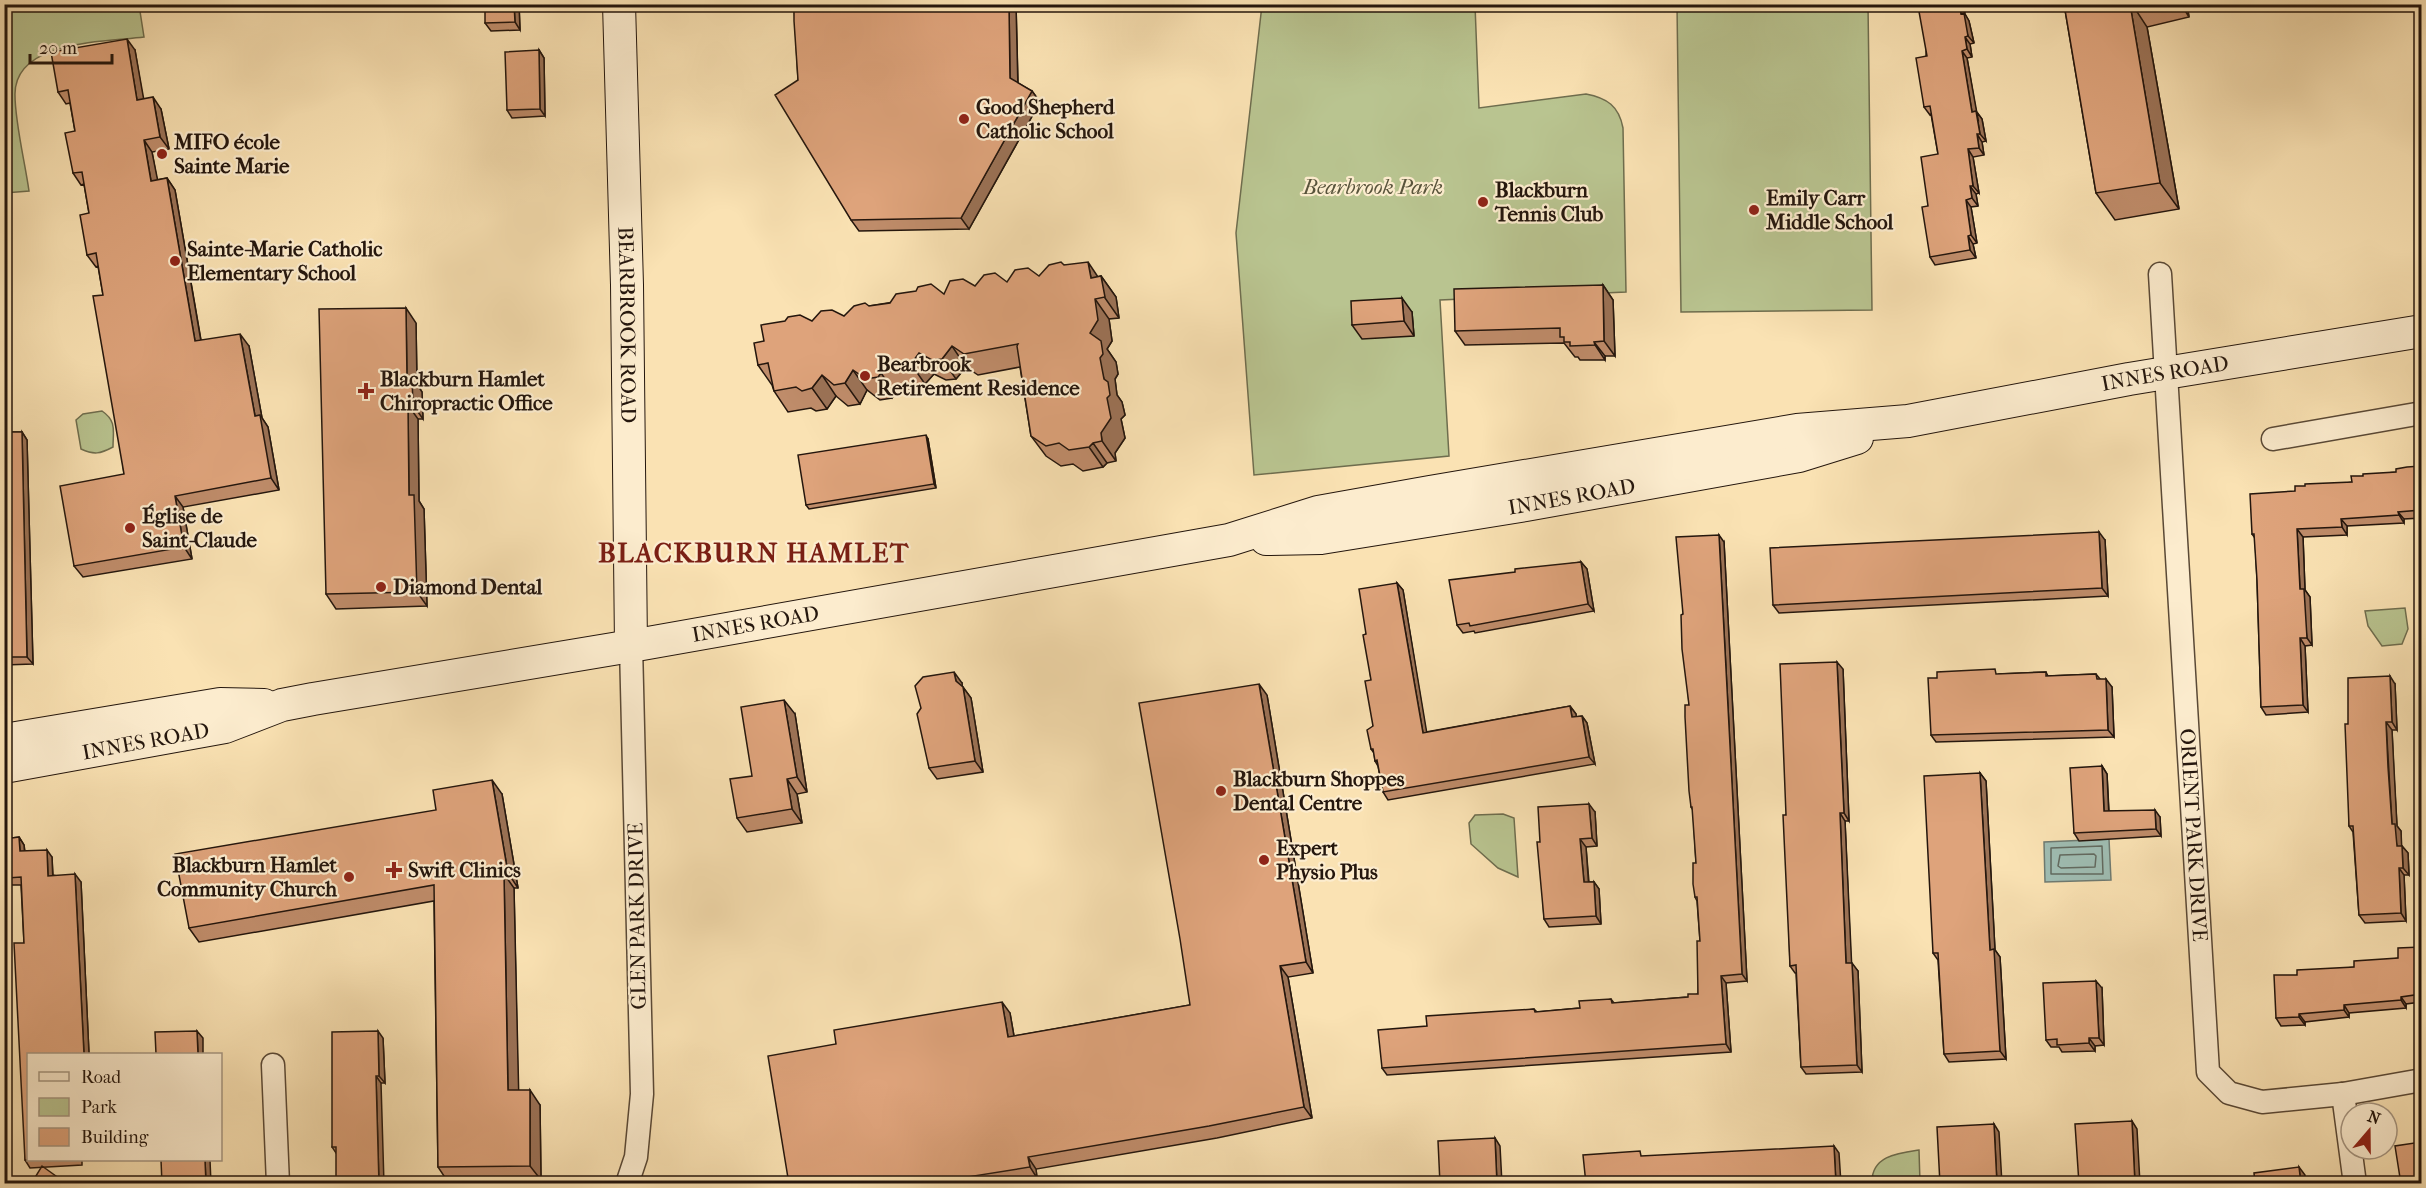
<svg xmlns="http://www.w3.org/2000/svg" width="2426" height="1188" viewBox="0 0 2426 1188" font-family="'IM FELL French Canon',serif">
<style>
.green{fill:#b9c490;stroke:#6e6d4e;stroke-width:1.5}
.water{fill:#9fbdb3;stroke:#6e7a71;stroke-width:1.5}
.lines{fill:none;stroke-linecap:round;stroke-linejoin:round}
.shore{stroke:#626a60;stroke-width:1.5}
.street-casing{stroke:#5a4936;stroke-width:25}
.secondary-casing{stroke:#24160d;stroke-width:34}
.street{stroke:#fcecce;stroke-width:22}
.secondary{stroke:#fcecce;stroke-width:32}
.wall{fill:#bf8c6a;stroke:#24160d;stroke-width:1.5}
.shaded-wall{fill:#9b7256;stroke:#24160d;stroke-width:1.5}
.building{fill:#dea37b;stroke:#24160d;stroke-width:1.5}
.poi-dot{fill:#8f2418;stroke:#fcecce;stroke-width:2}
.labels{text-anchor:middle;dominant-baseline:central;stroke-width:4.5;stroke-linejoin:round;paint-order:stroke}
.poi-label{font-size:21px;font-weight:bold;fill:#24160d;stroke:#fcecce;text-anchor:start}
.park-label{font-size:21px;font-style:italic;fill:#58533b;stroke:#fcecce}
.street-label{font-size:21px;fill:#24160d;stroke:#fcecce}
.district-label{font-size:27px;font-weight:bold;letter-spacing:1.5px;fill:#7a1f14;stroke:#fcecce}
</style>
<rect width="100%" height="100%" fill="#fae2b3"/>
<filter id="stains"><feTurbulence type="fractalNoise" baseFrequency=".00333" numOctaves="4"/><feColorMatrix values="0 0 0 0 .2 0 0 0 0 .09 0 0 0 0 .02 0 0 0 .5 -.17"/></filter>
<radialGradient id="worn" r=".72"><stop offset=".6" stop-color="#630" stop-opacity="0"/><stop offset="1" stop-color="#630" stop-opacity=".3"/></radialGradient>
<!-- green -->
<path class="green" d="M5,5H139L144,37C105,42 14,40 15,95C15,123 25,162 29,191L5,193Z
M1262,5H1475L1479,108L1586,94C1607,98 1619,106 1623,128L1626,292L1440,300L1449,456L1254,475L1236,233Z
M1677,5H1868L1872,310L1681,312Z
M102,411C117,421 113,431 113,447C100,454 94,455 81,449L76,420L83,414Z
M2405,608L2408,629L2402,644L2382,646L2368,626L2365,611Z
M1503,814L1514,818L1518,877L1498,868L1471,844L1469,823L1475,815Z
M1919,1150L1920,1183H1872C1871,1156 1898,1153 1919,1150Z"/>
<!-- water -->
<path class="water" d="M2109,839L2111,880L2045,882L2044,842Z"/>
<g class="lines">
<!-- shore -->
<path class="shore" d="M2102,846L2103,874H2051V848Z
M2094,854L2096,856L2095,867L2061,868L2058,866L2060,855Z"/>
<!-- street casing -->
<g class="street-casing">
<g id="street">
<path id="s1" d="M2160,274L2208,1072L2229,1093L2262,1102L2343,1094L2422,1080"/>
<path d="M2273,439L2422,413"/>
<path d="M273,1065L278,1184"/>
<path d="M2343,1094L2355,1184"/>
<path d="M627,1184L636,1157L642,1094L631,646"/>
</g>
</g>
<!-- secondary casing -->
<g class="secondary-casing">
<g id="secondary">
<path id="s2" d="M619,4L627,285L631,646"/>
<path id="s3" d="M1266,539L1321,538L1526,505L1799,456L1857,438"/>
<path d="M4,740L220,704L264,705"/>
<path id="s4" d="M4,767L225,727L282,705L313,699L631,646L1229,540L1318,512L1430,492L1797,430L1908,421L2129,379L2422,331"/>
</g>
</g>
<!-- street -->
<use href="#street" class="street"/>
<!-- secondary -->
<use href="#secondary" class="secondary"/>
</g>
<!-- wall -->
<path class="wall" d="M519,4L520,30L491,31L485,23Z
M794,4H1016L1018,83L1032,91L1040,102L969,229L859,231L851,220L798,80Z
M1928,4H1963L1965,14L1969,21L1974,43L1970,44L1972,57L1967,58L1976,111L1982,119L1986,141L1982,142L1984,155L1973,157L1979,193L1976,194L1978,206L1971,207L1977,243L1973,244L1976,258L1935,265L1930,257L1928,206L1938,154L1931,114L1930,115L1924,107Z
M2064,4H2187L2189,17L2147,27L2179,209L2115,220L2096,193Z
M135,50L143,99L161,109L169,149L152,152L157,180L167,178L175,190L201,340L249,346L262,418L268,427L279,490L183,507L192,559L83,577L74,566L124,474L103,295L98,266L96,267L87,255L89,213L84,184L81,185L73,173L75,131L70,103L66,104L58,92Z
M539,50L544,58L545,116L512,118L507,110Z
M1064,265L1098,277L1101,276L1116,297L1119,318L1109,319L1112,341L1107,349L1116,362L1118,374L1115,379L1117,395L1122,402L1125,415L1121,419L1125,438L1115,453L1116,461L1107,463L1103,467L1083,471L1073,464L1061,466L1046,456L1031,436L1020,367L978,375L966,367L956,379L946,380L934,374L925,384L920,385L916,389L895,393L892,398L880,400L867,390L860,404L848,406L836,396L827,409L816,411L811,408L788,412L774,391L772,385L758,365L764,341L812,321L844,316L869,306L944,294L975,286L1007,282L1039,276Z
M1603,285L1613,300L1615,356H1605V360H1580L1578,357H1575L1564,343L1465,345L1455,331Z
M1412,312L1414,336L1362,339L1352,325Z
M416,323L417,384L422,392L423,419H418L419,501L424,509L427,606L336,609L326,594Z
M4,432H22L27,440L33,664L4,665Z
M928,439L936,488L809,509L806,505Z
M2421,466V518L2404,519V523L2347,526V535L2303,537L2305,590L2310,597L2312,645L2305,646L2308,712L2266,715L2261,707L2257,580L2255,538L2252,534L2295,491L2352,482L2363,476L2396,472Z
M2105,540L2108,596L1779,613L1773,605Z
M1724,542L1747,981L1726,983L1731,1052L1387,1075L1382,1068L1427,1026L1534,1009L1537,1012L1580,1008L1611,999L1614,1003L1688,997L1698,994L1700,941L1697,901L1695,897L1696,863L1693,810L1691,807L1689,705L1683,614Z
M1581,562L1587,569L1594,611L1475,633L1474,631L1463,633L1457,625L1515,572Z
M1397,583L1403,590L1426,732L1570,706L1576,714V717L1582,716L1587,723L1595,764L1388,800L1383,792L1378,766L1375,761L1374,753L1371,749L1373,726L1371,680L1366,634Z
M1843,669L1849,821H1845L1851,963L1858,971L1862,1072L1806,1074L1801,1067L1796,973H1795L1790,966L1786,815Z
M2046,672L2048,676L2096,674L2100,679L2112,687L2114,737L1936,742L1931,735L1999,674Z
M962,683V686L971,698L983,772L937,779L929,768L921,708Z
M2395,684L2397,730H2392L2394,775L2397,826L2401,831V846H2402L2408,853L2409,875H2404L2406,921L2365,923L2359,915L2353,832L2349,826L2348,724Z
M1267,695L1313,973L1288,977L1312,1118L1217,1138L1036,1169L1037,1178L1003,1184H789L836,1044L1010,1013L1014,1036L1190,1005Z
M795,714L807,792L797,794L802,823L747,832L737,818L752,776Z
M2102,766L2107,774L2109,811L2160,817L2161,836L2079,841L2074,833Z
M1980,773L1986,781L1995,950L2000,957L2006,1059L1949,1062L1944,1054L1938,960L1933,953Z
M502,794L518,888H514L518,1090L540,1105L541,1180L448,1182L438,1167L434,901L199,942L189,928Z
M1595,812L1597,846L1586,847L1589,882H1594L1599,889L1601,924L1549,927L1544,919L1540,842Z
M19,837L24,845L25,851L52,857L53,875L81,882L89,1054H28V1160H82V1165L30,1168L25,1160L24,943L21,885H12L7,878V876H4V839Z
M2421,947V1002L2406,1004V1008L2349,1013V1017L2305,1022V1025L2281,1026L2276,1018L2297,975L2354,967L2398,958Z
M2102,988L2104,1045L2095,1046V1051L2062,1052L2059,1047H2051L2046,1040Z
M383,1038L385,1083H381L336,1153L332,1147Z"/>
<!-- shaded-wall -->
<path class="shaded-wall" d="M514,4H519L520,30L515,22Z
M1009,4H1016L1018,90L1010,78Z
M1959,4H1963L1965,14L1969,21L1974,43L1968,36L1961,14Z
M2130,4H2132L2147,27L2179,209L2160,183Z
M2181,4H2187L2189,17Z
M1965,37L1970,44L1972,57L1967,49Z
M127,39L135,50L146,112L137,100Z
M539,50L544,58L545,116L540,109Z
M1962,51L1967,58L1978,119L1972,112Z
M1032,91L1040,102L969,229L961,218Z
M153,97L161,109L169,149L160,137Z
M1976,111L1982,119L1986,141L1980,134Z
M1977,134L1982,142L1984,155L1979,148Z
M144,140L152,152L160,192L151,181Z
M1968,149L1973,157L1979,193L1973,186Z
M167,178L175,190L203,353L195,341Z
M1970,186L1976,194L1978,206L1972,198Z
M1966,200L1971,207L1977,243L1971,235Z
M1968,236L1973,244L1976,258L1970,250Z
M1088,262L1102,283L1101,276L1116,297L1119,318L1091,278Z
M1603,285L1613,300L1615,356L1604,341Z
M1402,298L1412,312L1414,336L1404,321Z
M1095,299L1109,319L1112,341L1107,349L1116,362L1118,374L1115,379L1117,395L1122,402L1125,415L1121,419L1125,438L1115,453L1116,461L1102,441L1101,433L1104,379L1090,333Z
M406,308L416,323L417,384L422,392L423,419L413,405L407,378Z
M240,334L249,346L262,418L268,427L279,490L271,478L255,416Z
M1594,342L1605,356V360L1595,345Z
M952,346L966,367L956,379L942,359Z
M919,353L934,374L925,384L911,364Z
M853,370L867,390L860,404L845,383Z
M881,373L895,393L892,398L878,377Z
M822,375L836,396L827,409L812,388Z
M408,405L418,419L419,501L424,509L427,606L417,592L409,495Z
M22,432L27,440L33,664L27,657Z
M926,435L928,439L936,488L934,484Z
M1093,443L1107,463L1103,467L1089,447Z
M175,496L183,507L192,559L184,547Z
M2398,512L2404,519V523L2399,515Z
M2341,519L2347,526V535L2342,527Z
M2297,529L2303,537L2305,590L2310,597L2312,645L2307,638L2300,589Z
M2099,532L2105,540L2108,596L2102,588Z
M1719,535L1724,542L1747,981L1742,974Z
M1581,562L1587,569L1594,611L1588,604Z
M1397,583L1403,590L1428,740L1423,733Z
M2300,638L2305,646L2308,712L2303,705Z
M1837,662L1843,669L1849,821L1844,813Z
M954,672L962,683L963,692L956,681Z
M2390,676L2395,684L2397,730L2392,722Z
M2106,679L2112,687L2114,737L2108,730Z
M1259,684L1267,695L1313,973L1306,962Z
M963,687L971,698L983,772L975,761Z
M784,700L795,714L807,792L797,777Z
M1570,706L1576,714L1577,725L1572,717Z
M1582,716L1587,723L1595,764L1589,757Z
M2386,722L2392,730L2397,826L2401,831L2402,853L2397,846L2392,824Z
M2102,766L2107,774L2109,818L2104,811Z
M1980,773L1986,781L1995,950L2000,957L2006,1059L2000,1051L1990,950Z
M787,779L797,794L802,823L792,809Z
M492,780L502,794L518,888L508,873Z
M1589,804L1595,812L1597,846L1592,838Z
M2155,810L2160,817L2161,836L2156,829Z
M1840,813L1845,821L1852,971L1846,963Z
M19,837L24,845L25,859L20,851Z
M1580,839L1586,847L1589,890L1584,882Z
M2402,846L2408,853L2409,875L2403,868Z
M47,850L52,857L53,883L48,876Z
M2399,868L2404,875L2406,921L2401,913Z
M75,874L81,882L89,1054H84Z
M504,874L514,888L519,1105L508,1090Z
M1594,882L1599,889L1601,924L1596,916Z
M1852,963L1858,971L1862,1072L1857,1065Z
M1280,966L1288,977L1312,1118L1304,1107Z
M1721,976L1726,983L1731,1052L1726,1044Z
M2096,981L2102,988L2104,1045L2099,1038Z
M2401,997L2406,1004V1008L2401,1000Z
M1002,1002L1010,1013L1016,1048L1008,1037Z
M2344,1005L2349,1013V1017L2344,1010Z
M2299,1014L2305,1022V1025L2299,1017Z
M197,1031L203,1038V1054H198Z
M378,1031L383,1038L385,1083L379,1076Z
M2089,1038L2095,1046V1051L2089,1043Z
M376,1076L381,1083L384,1184H379Z
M530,1090L540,1105L541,1180L530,1166Z
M2132,1121L2137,1129L2140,1184H2135Z
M1994,1124L1999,1132L2002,1184H1997Z
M1495,1138L1500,1146L1502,1184H1497Z
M1834,1146L1839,1153L1841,1184H1836Z
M1028,1157L1036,1169L1037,1178L1030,1167Z
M205,1160H210L211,1184H206Z
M2299,1167L2305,1175V1184H2301Z"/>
<!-- building -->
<path class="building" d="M485,4H514L515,22L485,23Z
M794,4H1009L1010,78L1032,91L961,218L851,220L775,95L798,80L794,21Z
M1928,4H1959L1961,14L1964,13L1968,36L1965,37L1967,49L1962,51L1972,112L1976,111L1980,134H1977L1979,148L1968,149L1973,186H1970L1972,198L1966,200L1971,235L1968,236L1970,250L1930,257L1922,207L1928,206L1921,157L1938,154L1930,106L1924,107L1916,58L1927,56L1918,6Z
M2064,4H2130L2160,183L2096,193Z
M127,39L137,100L153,97L160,137L144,140L151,181L167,178L195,341L240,334L255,416L260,415L271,478L175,496L184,547L74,566L60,486L124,474L93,296L103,295L96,253L87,255L80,215L89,213L82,172L73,173L65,133L75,131L68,90L58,92L51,52Z
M539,50L540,109L507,110L505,52Z
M1061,262L1064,265L1088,262L1091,278L1101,276L1105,297L1095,299L1098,320L1090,333L1101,341L1103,354L1100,358L1104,379L1108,382L1110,395L1107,398L1111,418L1101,433L1102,441L1093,443L1089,447L1069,450L1059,443L1046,446L1031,436L1017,346L1018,344L964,354L952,346L942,359L932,360L919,353L911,364L906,365L901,369L881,373L878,377L866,379L853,370L845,383L834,385L822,375L812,388L802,391L796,387L774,391L768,363L758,365L754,343L764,341L761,325L785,321L788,317L800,315L812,321L821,311L832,310L844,316L854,306L865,303L869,306L890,303L896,294L916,291L918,287L931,284L944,294L950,281L963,279L975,286L984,275L995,273L1007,282L1015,270L1028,268L1039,276L1049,265Z
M1603,285L1604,341L1594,342L1595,345L1570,346V342H1564V337H1560V328L1455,331L1454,289Z
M1402,298L1404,321L1352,325L1351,301Z
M406,308L407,378H412L413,405H408L409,495H414L417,592L326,594L319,309Z
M4,432H22L27,657H4Z
M926,435L934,484L806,505L798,455Z
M2421,466V510L2398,512L2399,515L2341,519L2342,527L2297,529L2300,589H2304L2307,638H2300L2303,705L2261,707L2257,580L2254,534H2252L2250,494L2295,491V486H2305V484L2352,482L2351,476H2363V474L2396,472V469L2407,467Z
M2099,532L2102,588L1773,605L1770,548Z
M1719,535L1742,974L1721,976L1726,1044L1382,1068L1378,1030L1427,1026L1426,1016L1534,1009L1535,1012L1580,1008L1579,1001L1611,999L1612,1003L1688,997V994H1698L1697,941H1700L1697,897H1695L1693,884V863H1696L1692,807H1691L1689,791L1685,717V705H1689L1682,649L1681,615L1683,614L1676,537Z
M1581,562L1588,604L1470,626L1469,623L1457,625L1449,580L1515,572V569Z
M1397,583L1423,733L1570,706L1572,717L1582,716L1589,757L1383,792L1377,760L1375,761L1373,749H1371L1367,730L1373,726L1365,681L1371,680L1363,635L1366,634L1359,589Z
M1837,662L1844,813H1840L1846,963H1852L1857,1065L1801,1067L1796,965L1790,966L1783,815H1786L1780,664Z
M1995,669L1996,674L2046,672V676L2096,674L2097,679H2106L2108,730L1931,735L1928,678H1937V672Z
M954,672L956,681L963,687L975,761L929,768L917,714L921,708L915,686L923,677Z
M2390,676L2392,722H2386L2388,767L2392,824H2395L2397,846H2402L2403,868H2399L2401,913L2359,915L2353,826H2349L2345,724H2348V678Z
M1259,684L1306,962L1280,966L1304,1107L1209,1126L1028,1157L1030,1167L967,1177L968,1184H789L768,1056L836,1044L834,1030L1002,1002L1008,1037L1190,1005L1180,939L1139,703Z
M784,700L797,777L787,779L792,809L737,818L730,779L752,776L741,707Z
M2102,766L2104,811L2155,810L2156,829L2074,833L2070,768Z
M1980,773L1990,950L1994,949L2000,1051L1944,1054L1938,953H1933L1924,776Z
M492,780L508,873L504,874L508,1090H530V1166L438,1167L434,885L189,928L175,854L436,810L433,790Z
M1589,804L1592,838L1580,839L1584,882H1594L1596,916L1544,919L1537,842H1540L1538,807Z
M19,837L20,851L47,850L48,876L75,874L84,1054H28V1160H33H25L14,943H24L21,877L7,878V869H4V839Z
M2421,947V994L2401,997V1000L2344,1005V1010L2299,1014V1017L2276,1018L2274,975H2297V970L2354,967V961L2398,958V948Z
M2096,981L2099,1038H2089V1043L2057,1045V1039L2046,1040L2043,983Z
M197,1031L198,1054H156L155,1032Z
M378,1031L379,1076H376L379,1184H336V1147H332V1032Z
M2132,1121L2135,1184H2079L2075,1124Z
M1994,1124L1997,1184H1940L1937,1127Z
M1495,1138L1497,1184H1440L1438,1141Z
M2421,1142V1184H2401L2395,1146Z
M1834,1146L1836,1184H1586L1583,1155L1640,1151L1641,1156Z
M161,1160H205L206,1184H162Z
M42,1166L67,1184H31Z
M2299,1167L2301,1184H2255L2254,1173Z"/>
<!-- markers -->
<g class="poi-dot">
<circle cx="964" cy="119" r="6"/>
<circle cx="162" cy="154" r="6"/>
<circle cx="1483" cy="202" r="6"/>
<circle cx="1754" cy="210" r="6"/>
<circle cx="175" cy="261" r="6"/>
<circle cx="865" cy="376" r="6"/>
<path d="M363 382h6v6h6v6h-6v6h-6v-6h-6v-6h6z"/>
<circle cx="130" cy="528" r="6"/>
<circle cx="381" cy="587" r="6"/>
<circle cx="1221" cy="791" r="6"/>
<circle cx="1264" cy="860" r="6"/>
<path d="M391 861h6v6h6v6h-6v6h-6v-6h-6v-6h6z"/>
<circle cx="349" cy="877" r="6"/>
</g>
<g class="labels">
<!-- poi labels -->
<g class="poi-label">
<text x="976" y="107">Good Shepherd<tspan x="976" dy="24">Catholic School</tspan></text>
<text x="174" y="142">MIFO école<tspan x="174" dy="24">Sainte Marie</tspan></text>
<text x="1495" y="190">Blackburn<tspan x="1495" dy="24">Tennis Club</tspan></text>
<text x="1766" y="198">Emily Carr<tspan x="1766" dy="24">Middle School</tspan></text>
<text x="187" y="249">Sainte-Marie Catholic<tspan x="187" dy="24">Elementary School</tspan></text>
<text x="877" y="364">Bearbrook<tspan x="877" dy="24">Retirement Residence</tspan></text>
<text x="380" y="379">Blackburn Hamlet<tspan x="380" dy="24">Chiropractic Office</tspan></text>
<text x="142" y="516">Église de<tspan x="142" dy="24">Saint-Claude</tspan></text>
<text x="393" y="587">Diamond Dental</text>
<text x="1233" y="779">Blackburn Shoppes<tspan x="1233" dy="24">Dental Centre</tspan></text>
<text x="1276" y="848">Expert<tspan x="1276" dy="24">Physio Plus</tspan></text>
<text x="337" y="865" text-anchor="end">Blackburn Hamlet<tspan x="337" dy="24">Community Church</tspan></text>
<text x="408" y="870">Swift Clinics</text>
</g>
<!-- park labels -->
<g class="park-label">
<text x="1373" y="187">Bearbrook Park</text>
</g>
<!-- street labels -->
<g class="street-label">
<text stroke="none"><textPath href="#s2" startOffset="321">BEARBROOK ROAD</textPath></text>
<text stroke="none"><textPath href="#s4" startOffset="2199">INNES ROAD</textPath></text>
<text stroke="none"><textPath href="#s3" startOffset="309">INNES ROAD</textPath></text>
<text stroke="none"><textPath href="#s4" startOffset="766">INNES ROAD</textPath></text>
<text stroke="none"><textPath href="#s4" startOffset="144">INNES ROAD</textPath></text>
<text stroke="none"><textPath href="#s1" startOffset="562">ORIENT PARK DRIVE</textPath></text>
<text transform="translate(637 916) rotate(-91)">GLEN PARK DRIVE</text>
</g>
<!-- district labels -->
<g class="district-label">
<text x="754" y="553">BLACKBURN HAMLET</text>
</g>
</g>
<!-- margin -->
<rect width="2426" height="1188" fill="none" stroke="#fae2b3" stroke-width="24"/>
<rect x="6" y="6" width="2414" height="1176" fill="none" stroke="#24160d" stroke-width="3"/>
<rect x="12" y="12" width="2402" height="1164" fill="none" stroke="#24160d" stroke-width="1.5"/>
<!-- legend -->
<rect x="27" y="1053" width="195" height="108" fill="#fcecce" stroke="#a69681" stroke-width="1.5"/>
<rect x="39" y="1072" width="30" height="9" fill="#fcecce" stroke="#a69681" stroke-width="1.5"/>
<text x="81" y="1083" font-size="18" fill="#24160d">Road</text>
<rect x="39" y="1098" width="30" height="18" fill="#b9c490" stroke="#a69681" stroke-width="1.5"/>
<text x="81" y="1113" font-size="18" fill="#24160d">Park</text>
<rect x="39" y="1128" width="30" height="18" fill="#dea37b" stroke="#a69681" stroke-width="1.5"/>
<text x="81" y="1143" font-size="18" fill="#24160d">Building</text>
<!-- north arrow -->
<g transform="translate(2369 1131) rotate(20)"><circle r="28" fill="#fcecce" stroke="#a69681" stroke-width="1.5"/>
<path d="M0-4.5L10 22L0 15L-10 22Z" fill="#8f2418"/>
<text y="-9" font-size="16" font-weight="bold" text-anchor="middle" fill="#24160d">N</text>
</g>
<!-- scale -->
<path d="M30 54v9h82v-9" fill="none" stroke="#24160d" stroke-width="3"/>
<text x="39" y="54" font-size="18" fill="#24160d" stroke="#fcecce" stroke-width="4.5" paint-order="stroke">20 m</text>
<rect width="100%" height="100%" filter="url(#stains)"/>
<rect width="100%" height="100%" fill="url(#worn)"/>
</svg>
